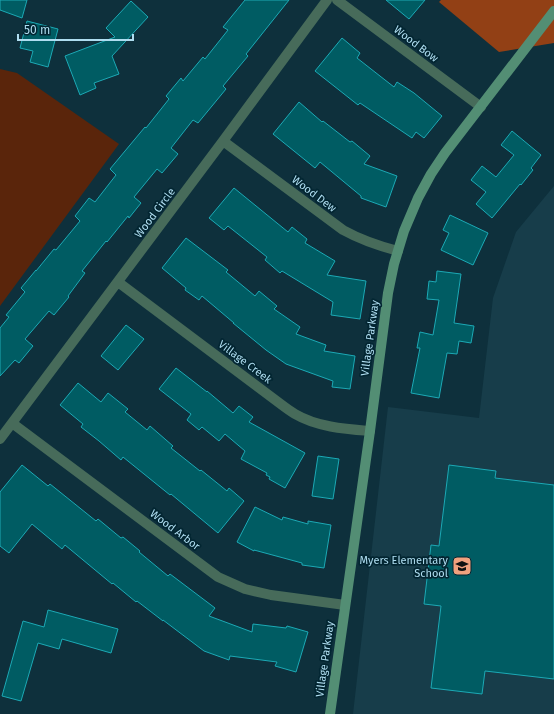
<svg xmlns="http://www.w3.org/2000/svg" width="554" height="714" viewBox="0 0 554 714" font-family="'Fira Sans',sans-serif">
<style>
.built{fill:#173d4a}
.green{fill:#5a250b}
.forest{fill:#924015}
.building{fill:#005c63;stroke:#1ca9b5}
.lines{fill:none;stroke-linecap:round;stroke-linejoin:round}
.street{stroke:#476b5a;stroke-width:10}
.secondary{stroke:#538e74;stroke-width:10}
.labels{text-anchor:middle;dominant-baseline:central;stroke-width:3.5;stroke-linejoin:round;paint-order:stroke}
.street-label{font-size:11px;fill:#afddf0;stroke:#032632}
.poi-label{font-size:11px;fill:#afddf0;stroke:#032632;text-anchor:end}
</style>
<rect width="100%" height="100%" fill="#0e303c"/>
<!-- built -->
<path class="built" d="M554,186V714H353L388,407L479,418L493,298L516,232Z"/>
<!-- green -->
<path class="green" d="M0,69L17,73L119,144L0,306Z"/>
<!-- forest -->
<path class="forest" d="M441,0H554V43L499,52L439,2Z"/>
<!-- building -->
<path class="building" d="M0,0H27L22,18L0,10Z
M245,0H289L246,54L248,56L223,86L226,89L198,123L193,120L171,148L178,154L162,173L157,169L134,197L141,203L129,218L128,216L107,242L106,241L82,271L85,273L68,296L69,297L54,315L49,311L25,339L33,346L19,363L15,360L0,376V328L9,317L6,315L25,292L21,288L36,270V271L54,249L56,250L80,221L75,216L89,198L95,202L116,175L110,169L145,127L146,128L169,99L166,96L181,78L183,81L203,57L205,59L228,30L223,27Z
M386,0H425L409,19Z
M131,1L148,17L112,56L119,74L94,83L96,88L80,95L65,56L115,37L106,28Z
M27,21L58,29L48,67L30,62L33,51L20,48Z
M342,38L360,53L357,58L394,87L397,82L414,93L442,116L424,138L416,132L412,138L360,103L358,105L315,71Z
M299,102L322,122L323,121L350,142L352,141L370,156L364,164L397,176L386,207L361,198V196L320,162L315,168L273,134Z
M512,131L541,155L531,168L533,170L521,185L520,184L492,218L476,204L486,192L471,180L482,166L496,177L514,155L501,145Z
M234,188L288,232L292,227L307,239L305,243L335,261L327,275L366,281L360,319L331,315L333,302L282,271L280,273L265,260L267,257L228,226L224,230L209,218Z
M450,215L488,233L473,265L441,250L449,233L443,230Z
M186,238L228,270L226,272L255,296L259,291L277,306L274,309L300,327L296,334L326,345L324,351L355,356L350,389L332,387L333,381L286,364L266,350L233,323H234L202,296L199,300L185,290L186,288L162,268Z
M437,271L461,274L454,323L474,326L471,343L459,341L457,354L447,353L439,398L411,393L420,348H417L420,332L433,335L439,300L427,299L429,281L436,282Z
M126,325L144,339L118,370L101,356Z
M176,368L207,392V391L233,413L239,406L253,417L249,422L305,453L285,488L269,479L270,477L266,475L267,473L241,459L245,451L225,434L219,441L202,427L199,430L187,420L191,414L159,389Z
M78,383L101,402L108,393L128,409L125,412L147,430L150,426L173,446L171,448L200,471L201,470L227,491L229,488L244,501L218,533L171,494L170,495L123,457L121,460L99,441L81,427L83,424L60,405Z
M318,456L339,459L333,499L312,496Z
M22,465L48,486L50,484L96,521L98,519L121,538L123,537L140,551L139,552L168,576L170,574L215,608L209,616L252,632L253,624L286,628L287,626L308,632L296,672L275,666L277,662L230,656L229,660L204,651L163,620V621L137,601L136,602L113,583L112,584L65,545L62,549L32,524L9,553L0,546V492Z
M449,465L496,471L495,478L554,485V679L485,671L482,694L431,688L441,606L424,604L431,545L439,546Z
M255,507L282,520L283,517L308,524V521L331,525L324,568L302,565V563L254,550V551L237,542Z
M48,610L118,629L111,653L62,639L59,649L38,643L21,701L2,696L23,621L44,627Z"/>
<g class="lines">
<!-- street -->
<path class="street" d="M337,0L481,107
M223,141L343,230C361,240 379,246 398,251
M118,282L282,405C286,408 290,411 295,414C317,427 345,429 370,431
M12,423L218,577L245,589L271,595L345,605
M0,439L223,141L327,0"/>
<!-- secondary -->
<path class="secondary" d="M330,714L370,431L388,293L394,264L404,231L418,198L431,174L445,153L554,11"/>
</g>
<!-- icons -->
<defs>
<g id="school-square" transform="scale(1)"><rect x="-9" y="-9" width="18" height="18" rx="4" fill="#f1a17e" stroke="#032632"/><path d="M0-5L7-2L0 1L-7-2ZM-4 1L0 2.5L4 1V4Q0 6-4 4Z" fill="#111"/></g>
</defs>
<g fill-rule="evenodd">
<use href="#school-square" x="462" y="566"/>
</g>
<g class="labels">
<!-- street labels -->
<g class="street-label">
<text transform="translate(416 44) rotate(37)">Wood Bow</text>
<text transform="translate(314 194) rotate(37)">Wood Dew</text>
<text transform="translate(155 213) rotate(-53)">Wood Circle</text>
<text transform="translate(370 338) rotate(-82)">Village Parkway</text>
<text transform="translate(245 362) rotate(37)">Village Creek</text>
<text transform="translate(175 530) rotate(37)">Wood Arbor</text>
<text transform="translate(325 659) rotate(-82)">Village Parkway</text>
</g>
<!-- poi labels -->
<g class="poi-label">
<text x="448" y="560">Myers Elementary<tspan x="448" dy="13">School</tspan></text>
</g>
</g>
<!-- scale -->
<path d="M18 34v6h115v-6" fill="none" stroke="#afddf0" stroke-width="2"/>
<text x="24" y="34" font-size="12" fill="#afddf0" stroke="#032632" stroke-width="3" paint-order="stroke">50 m</text>
</svg>
